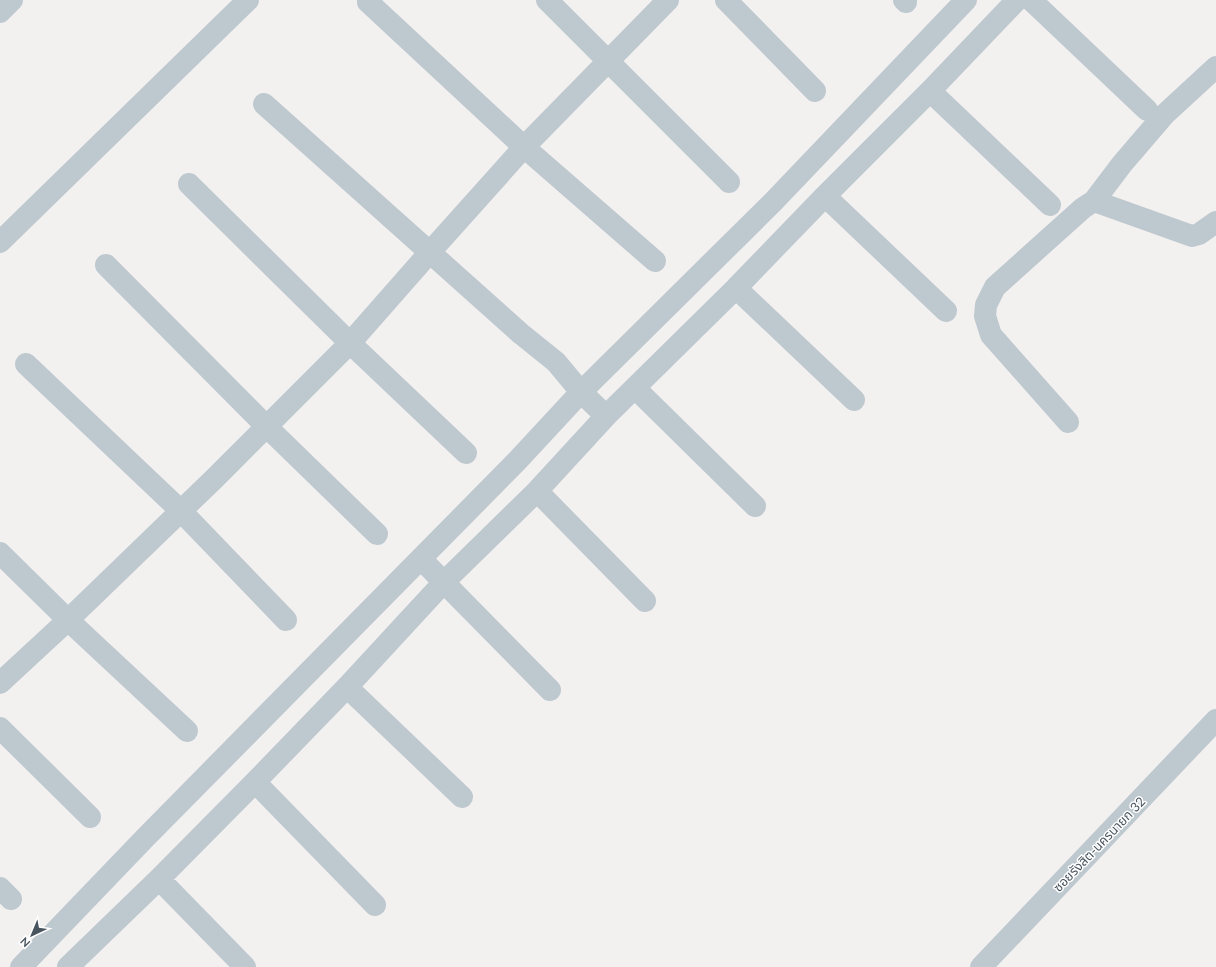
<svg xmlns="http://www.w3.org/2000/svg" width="1216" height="967" viewBox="0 0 1216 967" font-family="Lato,'Noto Sans Thai',sans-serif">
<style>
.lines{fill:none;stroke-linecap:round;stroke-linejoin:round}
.street{stroke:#bec8cf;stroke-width:22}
.labels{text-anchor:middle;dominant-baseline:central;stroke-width:3;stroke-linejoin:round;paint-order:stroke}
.street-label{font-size:13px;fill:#48545e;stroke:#fff}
</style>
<rect width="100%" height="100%" fill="#f3f0f0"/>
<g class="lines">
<!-- street -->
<path class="street" d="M547,0L729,182
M726,0L815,91
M904,0L906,2
M1031,0L1147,110
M368,2L524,147L655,261
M0,12L12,0
M930,91L1050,205
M264,104L520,333L556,362L581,392L606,416
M189,184L350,343L466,453
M825,196L946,311
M1094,201L1122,164L1164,115L1216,67
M0,242L248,0
M106,265L266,426L377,534
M736,288L854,400
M26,364L181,511L286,620
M635,388L755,506
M1068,422L991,335L985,316L986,305L995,287L1083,208L1094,201L1192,236L1199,234L1216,222
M537,491L645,601
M0,553L68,620L187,731
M421,559L550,690
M0,683L68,620L214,479L350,343L430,252L524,147L668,0
M347,687L462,797
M0,728L90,817
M255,782L375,905
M159,879L245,967
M0,888L11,899
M21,967L145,838L517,461L581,392L773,202L966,0
M68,967L159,879L255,782L347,687L444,582L537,491L606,416L736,288L825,196L930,91L1017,0
M981,967L1216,720"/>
</g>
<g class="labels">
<!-- street labels -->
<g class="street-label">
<text transform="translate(1099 844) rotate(-46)">ซอยรังสิต-นครนายก 32</text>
</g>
</g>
<!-- north arrow -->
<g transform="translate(32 935) rotate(224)" stroke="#ffffff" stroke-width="3" paint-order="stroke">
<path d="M0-3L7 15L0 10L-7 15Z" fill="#48545e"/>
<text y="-6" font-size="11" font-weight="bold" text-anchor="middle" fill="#48545e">N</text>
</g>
</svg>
